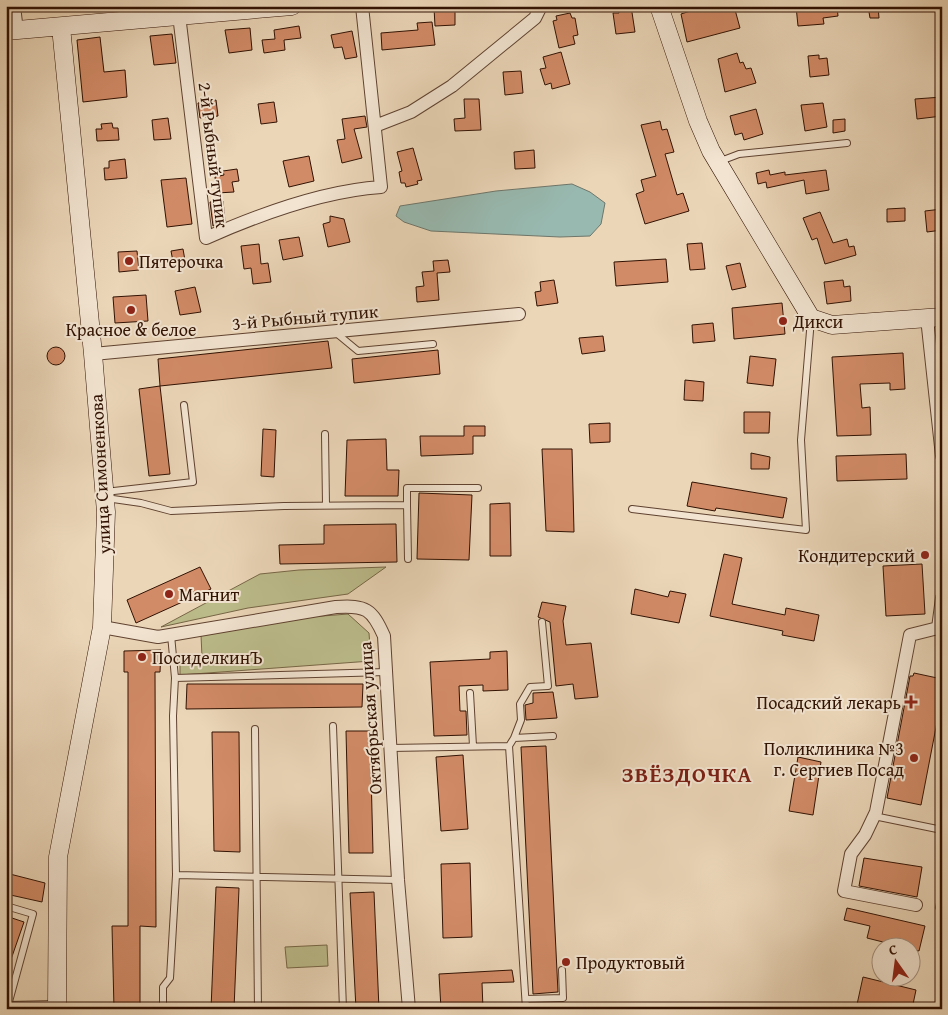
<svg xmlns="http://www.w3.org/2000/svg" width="948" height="1015" viewBox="0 0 948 1015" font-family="'Gentium Book Plus',serif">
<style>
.green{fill:#bcbc8b;stroke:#766646}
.water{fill:#98b9b0;stroke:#6e766a}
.building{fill:#d28b67;stroke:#301102}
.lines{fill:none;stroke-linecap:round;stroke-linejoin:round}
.lane-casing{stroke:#5f4230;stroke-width:8}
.street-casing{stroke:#5f4230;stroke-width:14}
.secondary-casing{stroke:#301102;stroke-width:19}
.lane{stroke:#f2e4d1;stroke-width:6}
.street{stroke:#f2e4d1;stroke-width:12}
.secondary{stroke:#f2e4d1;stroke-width:18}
.poi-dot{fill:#8f2418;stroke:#f2e4d1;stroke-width:2}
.labels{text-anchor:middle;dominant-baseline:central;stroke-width:4;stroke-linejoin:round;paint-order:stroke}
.street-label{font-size:18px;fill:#301102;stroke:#f2e4d1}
.poi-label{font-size:18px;fill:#301102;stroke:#f2e4d1;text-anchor:start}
.district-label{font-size:22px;font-weight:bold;letter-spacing:1px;fill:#7a1f14;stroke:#f2e4d1}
</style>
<rect width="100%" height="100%" fill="#ebd6b8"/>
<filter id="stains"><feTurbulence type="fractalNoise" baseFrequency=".004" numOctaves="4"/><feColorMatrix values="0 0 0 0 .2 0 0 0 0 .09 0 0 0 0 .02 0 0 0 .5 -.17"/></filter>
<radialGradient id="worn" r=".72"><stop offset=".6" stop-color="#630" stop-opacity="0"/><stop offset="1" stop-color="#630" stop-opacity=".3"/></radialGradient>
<!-- green -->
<path class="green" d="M386,567L348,594L248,608L161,627L260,574L299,570Z
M348,614L369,633L371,661L180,675V662L202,657L201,635L297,618Z
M327,945L328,966L287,968L285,947Z"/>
<!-- water -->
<path class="water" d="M572,184L590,192L605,203L601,224L590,236L560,237L431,231L404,222L396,216L400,206L496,191Z"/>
<!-- building -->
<path class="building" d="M631,6L635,32L616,34L613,13H619V8Z
M706,6H734L740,28L687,42L681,14Z
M796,6H837L838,16L823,18L824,24L798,26Z
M868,6H878L879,18H870Z
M455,7V25L435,26L434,8Z
M570,13L572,18H575L578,35L573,36L575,44L559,48L553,21L557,20L556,16Z
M432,22L435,45L382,50L381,33L418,30L417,23Z
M299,26L301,38L284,40L285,50L264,53L262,40L275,39L274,30Z
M250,28L252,50L229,53L225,30Z
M352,31L357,57L345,59L342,47L334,48L331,35Z
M172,34L176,63L154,65L150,36Z
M100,37L104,72L125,70L127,97L83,102L77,40Z
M561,52L570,84L552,89L551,83L545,85L540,69L546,68L543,57Z
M737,53L740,63L743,62L746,69L751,68L756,83L725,92L718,59Z
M819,55V59L827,58L829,75L810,77L808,56Z
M521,71L523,93L505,95L503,72Z
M942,97V116L917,119L915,99Z
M464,99H479L481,130L455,131L454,119L465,118Z
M216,100L218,116L200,118L198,103Z
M274,102L277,122L261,124L258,104Z
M823,103L827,127L805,131L801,105Z
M756,109L763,134L744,140L742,133L735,135L730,116Z
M365,116L367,127L354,129L362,158L342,163L337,140L345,139L342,119Z
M168,118L171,139L154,140L152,120Z
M845,119V131L833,133V120Z
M660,121L662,130L667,129L674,152L665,154L677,195L683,193L689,211L645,224L636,194L644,191L641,180L656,176L641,125Z
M112,123L113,128H118L119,140L97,141L96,129H102L101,124Z
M413,148L422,180L417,181L418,184L406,187L405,183H401L399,172L402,171L397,152Z
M534,150L535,168L515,169L514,152Z
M309,156L314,181L289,187L283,161Z
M125,159L127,178L105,180L104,168H109V161Z
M237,169L239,181L232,182L234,192L217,193L215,177L224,175L223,171Z
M769,170L770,175L785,172V175L826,170L829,190L806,194L804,180L767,188L766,182L758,184L756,173Z
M186,178L192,224L167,227L161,180Z
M223,201L225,221L213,226L210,202Z
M905,208V221L887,222V209Z
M942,209V230L927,232L925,211Z
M820,212L833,243L847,239L849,247L854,246L856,255L825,264L817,238L812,240L803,218Z
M330,216L344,219L350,242L328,247L323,224L330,222Z
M299,237L303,256L283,260L279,240Z
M702,243L705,269L690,270L687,244Z
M259,244L261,264L268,263L271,282L253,284L251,268L244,269L241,246Z
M183,249L186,266L174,267L171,251Z
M137,251L139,270L119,272L118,252Z
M666,259L668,282L616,286L614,262Z
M448,260L450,272L437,273L439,300L417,302L416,287L424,286L422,272L434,271L433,261Z
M740,263L746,287L732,290L726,266Z
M554,280L558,303L537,306L535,292L541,291L540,282Z
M843,280L844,287L850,286L851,301L827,304L824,282Z
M195,287L201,312L180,315L175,291Z
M146,295L148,321L115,323L113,297Z
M782,303L785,334L734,339L732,308Z
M713,323L715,341L693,343L692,325Z
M603,336L605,351L582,354L579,338Z
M328,341L332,368L160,386L158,359Z
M47 356a9 9 0 1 1 18 0a9 9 0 1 1-18 0Z
M438,350L440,374L354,383L352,359Z
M903,353L905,389L890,390V383L860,384L862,408L870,407L871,435L837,436L832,357Z
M750,356L776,359L773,386L747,383Z
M685,380L704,382L703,401L684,400Z
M160,386L170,474L149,476L139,389Z
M744,412H770L769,433H744Z
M610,423V442L590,443L589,424Z
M464,426H485V436H473V454L421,456L420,436H464Z
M263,429L276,430L274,477L261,476Z
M386,439L387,470H399L398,496H345L347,440Z
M542,449H572L574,532L546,531Z
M751,453L770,457L769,469H751Z
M906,454L907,479L837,481L836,456Z
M692,482L787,498L783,518L716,508L715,511L687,506Z
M419,493L472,495L469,560L417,559Z
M510,503L511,556H490V504Z
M396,524L397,562L280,564L279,545L324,544V525Z
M724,554L742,558L732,604L785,615L786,608L819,615L814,641L782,635L783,631L710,616Z
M922,564L925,614L886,616L883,566Z
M200,567L211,589L136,623L127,600Z
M635,589L668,597L670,591L686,594L679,623L631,614Z
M542,602L566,606L563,621L566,645L591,643L598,697L575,699L573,684L556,686L550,622L538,617Z
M161,650L160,672H155L156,927L140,926V1009H114L112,926H128V672H124V651Z
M507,651L508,690L483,691V685L459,686L460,711H466L467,735L434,736L430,662L490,659V652Z
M914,673L942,679V718L938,717L921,805L887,798L910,676H913Z
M187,684H363L362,707L186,709Z
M553,692L557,718L526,720L525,705L533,703V693Z
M346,731H370L373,853H349Z
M212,732H239L240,852L214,851Z
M546,746L558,992L533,994L521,747Z
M463,755L468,829L441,831L436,757Z
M798,757L821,762L813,815L789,811Z
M864,858L922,867L917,897L859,886Z
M470,863L472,937L443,938L441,864Z
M6,873L45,883L42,902L6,894Z
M216,887L239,888L234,1009H211Z
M374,892L379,1009H356L350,893Z
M847,908L925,926L919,951L867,938L870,926L844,920Z
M6,916L24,922L8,968H6Z
M512,970L514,982L482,983L483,1009H441L439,974Z
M863,977L916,990L912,1009H856Z"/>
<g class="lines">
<!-- lane casing -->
<g class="lane-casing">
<path id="lane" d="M718,162L739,154L847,143
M335,332L358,351L433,344
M325,434L326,505
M105,492L193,482L184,405
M106,498L141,503L171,511L284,506L407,505L408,559
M407,505V488H478
M632,509L806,530L801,440L811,319
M175,678L386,672
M470,693L473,746
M333,726L343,1009
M255,729L258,1009
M514,738L521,720L520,704L530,687L548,686L542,622
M509,746L526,1009
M390,748L509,746L514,738L553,736
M874,816L942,830
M176,875L398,880
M6,906L33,914L7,1009
M939,907L942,896
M526,999L563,998L562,970
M8,1005L57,1004
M163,1009V987L170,978L176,875L173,716L175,678L171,635"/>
</g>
<!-- street casing -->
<g class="street-casing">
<path id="street" d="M14,6L17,31
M179,15L206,238C260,214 322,191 381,187L362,6
M375,126L411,112L452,86L535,18L541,6
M927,318L942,456
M93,354L519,314
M102,627L158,637L336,607C366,605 372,609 384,636L398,880L409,1009
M916,905L844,891L851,854L865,835L876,812L910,635L938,628L942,598"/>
</g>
<!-- secondary casing -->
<g class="secondary-casing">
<path id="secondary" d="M659,6L698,121L711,151L811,318L832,325L942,317
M6,31L292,6
M57,1009L58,857L102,627L106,512L93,354L61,27"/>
</g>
<!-- lane -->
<use href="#lane" class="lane"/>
<!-- street -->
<use href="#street" class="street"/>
<!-- secondary -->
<use href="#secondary" class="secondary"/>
</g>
<!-- markers -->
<g class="poi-dot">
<circle cx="129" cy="261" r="5"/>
<circle cx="131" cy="310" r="5"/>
<circle cx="783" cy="321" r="5"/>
<circle cx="925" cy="555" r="5"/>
<circle cx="169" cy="594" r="5"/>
<circle cx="142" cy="657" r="5"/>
<path d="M908.5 694.5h5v5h5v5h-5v5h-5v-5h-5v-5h5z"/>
<circle cx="914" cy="758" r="5"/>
<circle cx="566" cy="962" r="5"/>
</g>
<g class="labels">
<!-- street labels -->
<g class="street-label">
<text transform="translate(214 155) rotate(83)">2-й Рыбный тупик</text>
<text transform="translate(305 317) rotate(-5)">3-й Рыбный тупик</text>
<text transform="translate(100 474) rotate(-93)">улица Симоненкова</text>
<text transform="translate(370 718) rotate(-94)">Октябрьская улица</text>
</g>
<!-- poi labels -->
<g class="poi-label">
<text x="139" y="261">Пятерочка</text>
<text x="793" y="321">Дикси</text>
<text x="131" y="329" text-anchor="middle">Красное &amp; белое</text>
<text x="915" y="555" text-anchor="end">Кондитерский</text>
<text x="179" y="594">Магнит</text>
<text x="152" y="657">ПосиделкинЪ</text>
<text x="901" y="702" text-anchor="end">Посадский лекарь</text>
<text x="904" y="748" text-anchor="end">Поликлиника №3<tspan x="904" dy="21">г. Сергиев Посад</tspan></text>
<text x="576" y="962">Продуктовый</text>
</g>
<!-- district labels -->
<g class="district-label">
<text x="687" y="774">ЗВЁЗДОЧКА</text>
</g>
</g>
<!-- margin -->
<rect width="948" height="1015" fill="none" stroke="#ebd6b8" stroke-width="25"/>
<rect x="8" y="8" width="933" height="1000" fill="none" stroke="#301102" stroke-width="2.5"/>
<rect x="12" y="12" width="923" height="990" fill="none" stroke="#301102"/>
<!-- north arrow -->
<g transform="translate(896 962) rotate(346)"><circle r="24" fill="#f2e4d1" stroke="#a4907e"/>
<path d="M0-4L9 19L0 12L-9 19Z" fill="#8f2418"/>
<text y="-8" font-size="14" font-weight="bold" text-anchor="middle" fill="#301102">С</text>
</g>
<rect width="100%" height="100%" filter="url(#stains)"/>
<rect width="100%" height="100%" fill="url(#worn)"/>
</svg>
